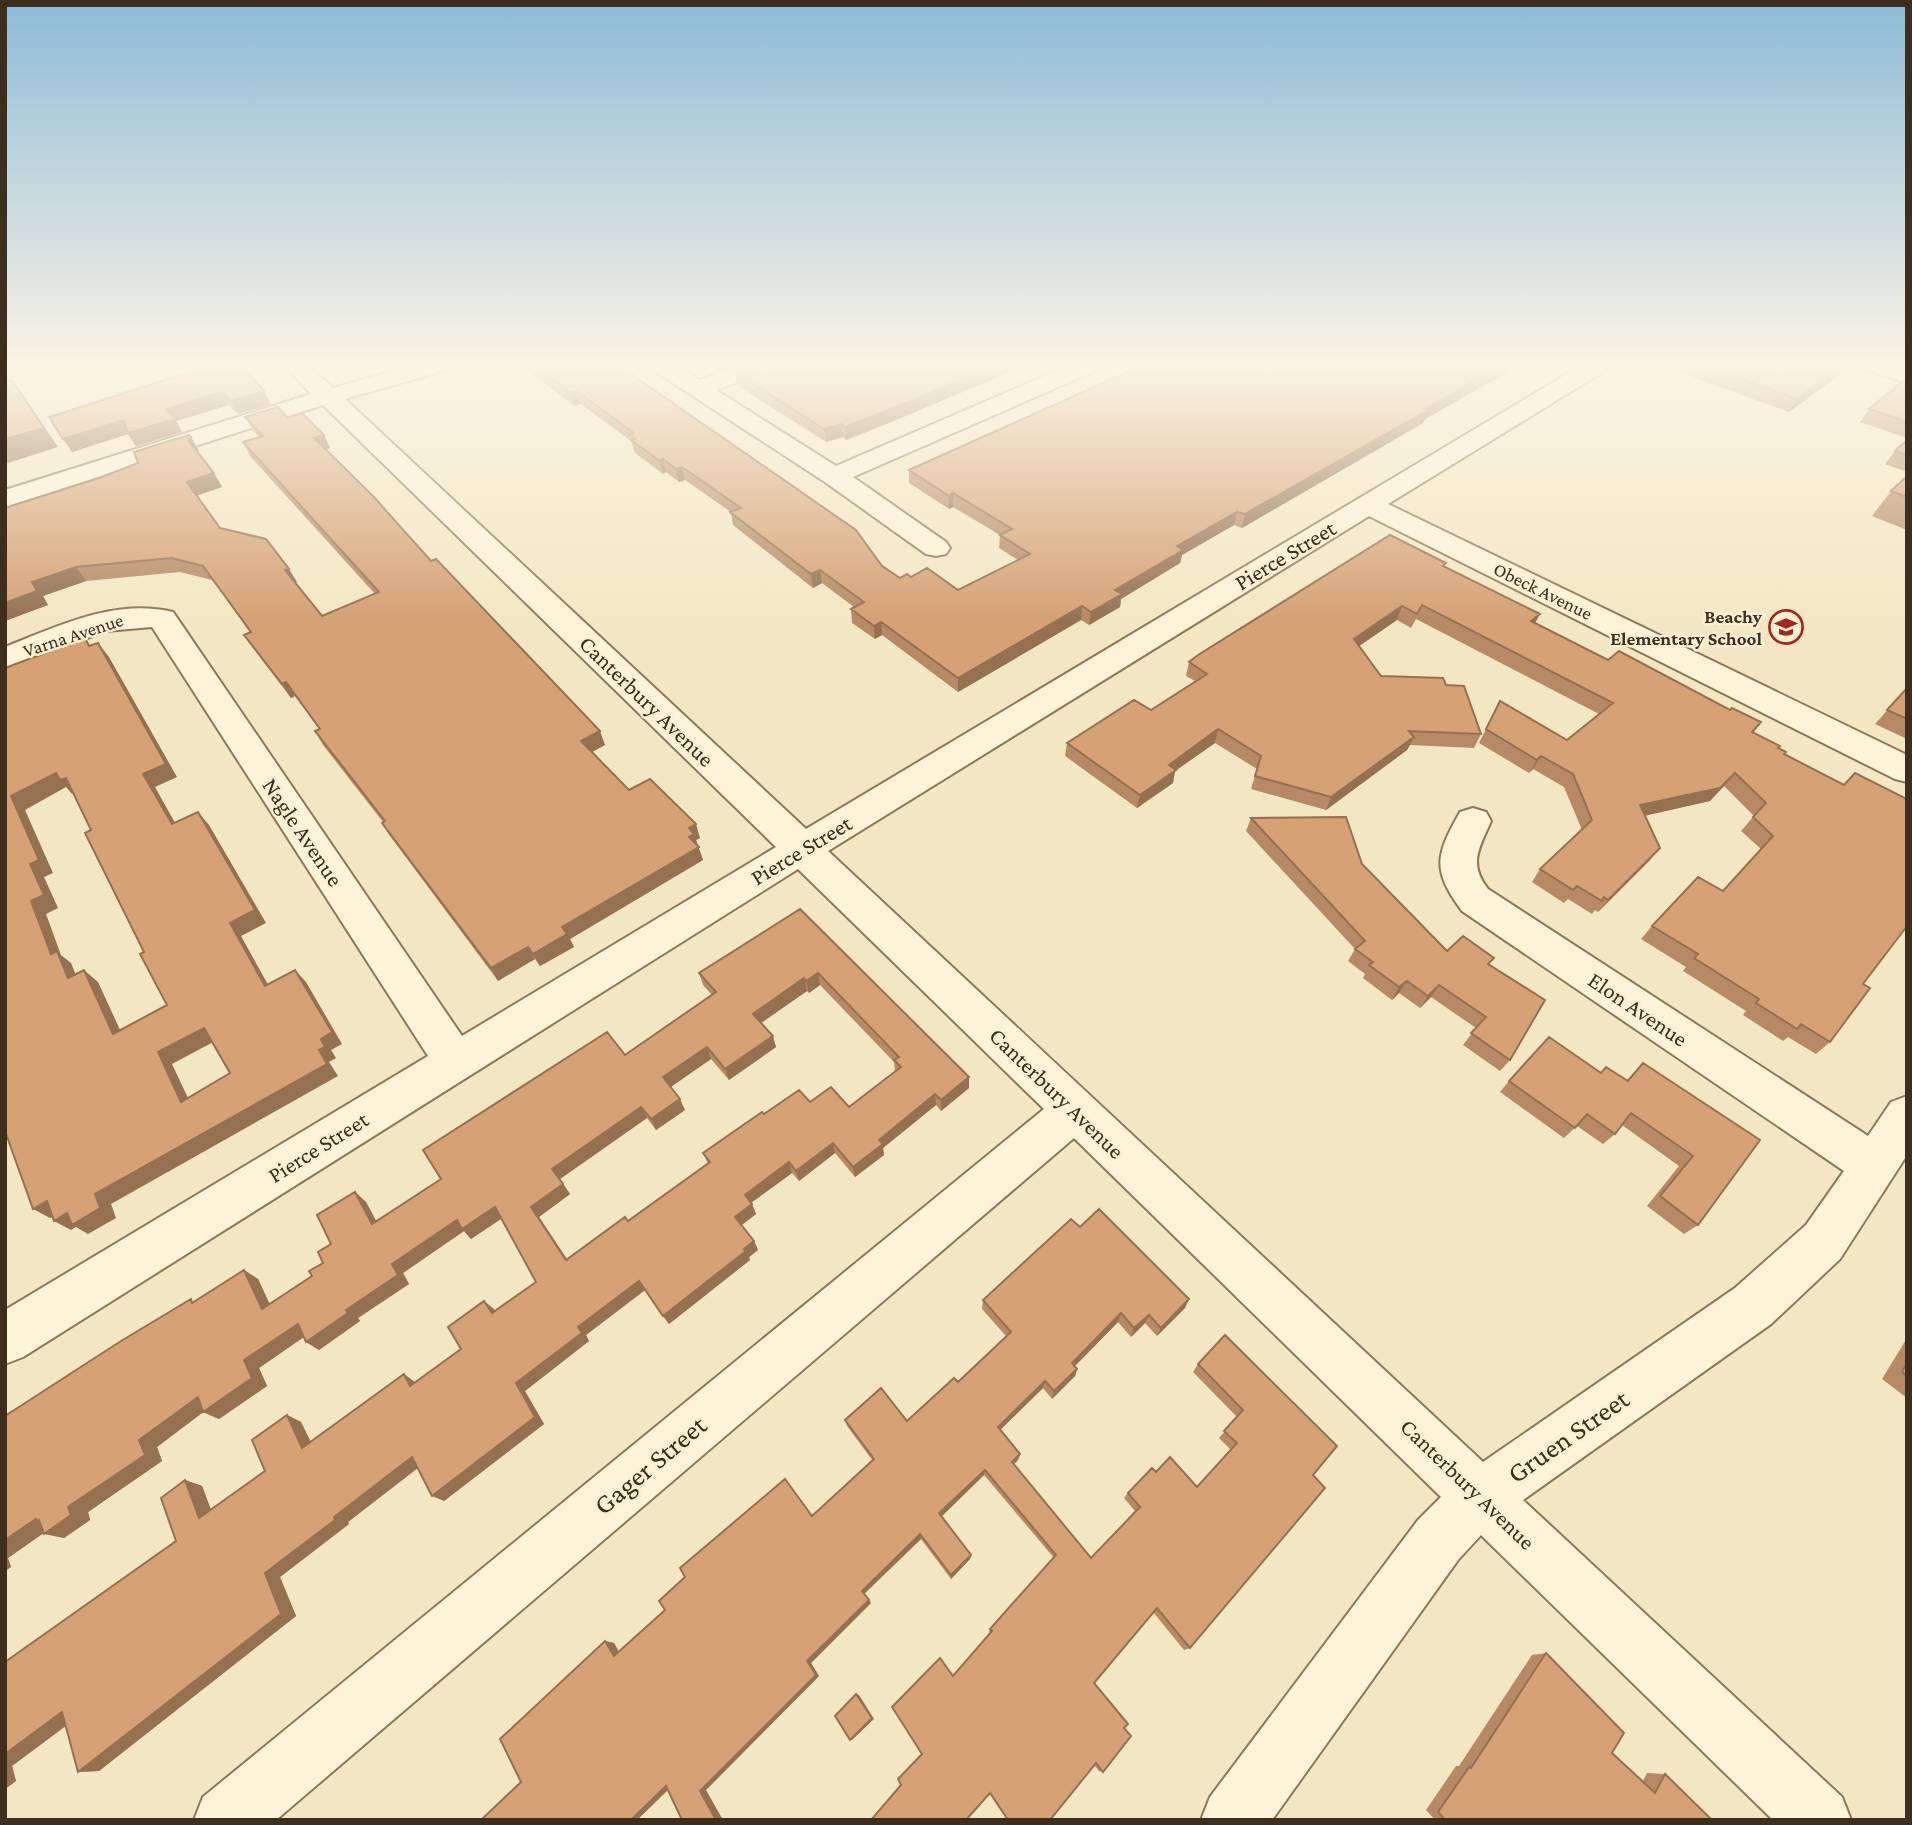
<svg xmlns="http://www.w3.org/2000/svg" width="1912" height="1825" viewBox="0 0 1912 1825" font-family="'Crimson Pro',serif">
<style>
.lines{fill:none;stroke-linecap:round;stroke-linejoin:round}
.minor-casing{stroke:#907857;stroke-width:4}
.minor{fill:#fcf3d8;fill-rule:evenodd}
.wall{fill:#b78a65;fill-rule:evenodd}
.shaded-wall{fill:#957152}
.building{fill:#d5a175;stroke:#957152;stroke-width:2;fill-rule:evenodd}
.labels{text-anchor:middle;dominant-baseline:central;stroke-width:5;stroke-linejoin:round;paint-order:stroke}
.far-street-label{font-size:19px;fill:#3e2e1d;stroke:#f9f0d4}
.far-poi-label{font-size:19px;font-weight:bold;fill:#3e2e1d;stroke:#f9f0d4;text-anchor:end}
.street-label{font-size:23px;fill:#3e2e1d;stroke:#f9f0d4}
.near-street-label{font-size:28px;fill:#3e2e1d;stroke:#f9f0d4}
</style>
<rect width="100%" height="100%" fill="#f3e7c3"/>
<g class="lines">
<!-- minor casing -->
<g class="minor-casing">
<path id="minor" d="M284,365H308L333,388L413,365H449L446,370L345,399L806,829L1582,365H1609L1606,370L1388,504L1907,755V782L1895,779L1369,516L828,851L1483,1462L1735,1288L1806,1225L1844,1171L1462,911C1431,869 1436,855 1460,812L1473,808L1486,812L1491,821C1479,849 1468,863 1488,889L1868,1136L1891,1102L1907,1096V1155L1840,1259L1771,1324L1523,1500L1842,1797L1851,1820H1773L1481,1535L1458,1560L1272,1820H1201L1210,1797L1418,1520L1441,1497L1074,1138L276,1820H194L203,1797L1044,1109L798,869L23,1357L5,1364V1310L428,1056L152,627L106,631L5,668V647C58,626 115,598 173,612L462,1036L776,847L323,405L5,507V490L311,394Z
M650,365H677L700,380L741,365H773L770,370L716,390L836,466L1070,365H1100L1097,370L853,477L946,542L950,548L946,554L936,556L926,554L825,482L653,370Z
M1863,365H1897L1907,368V383L1866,370Z"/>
</g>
<!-- minor -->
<use href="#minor" class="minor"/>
</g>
<!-- wall -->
<path class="wall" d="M521,365H618L900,578L911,577L958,590L1018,560L999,548L1000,535L953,507L949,509L909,483V470L1510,371L1425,419L1423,423L1242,528L1234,525L1182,555L1180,563L1121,599L1120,607L1089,625L1081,620L958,692L882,635L875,639L852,623L851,609L854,607L822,583L813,588L733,525L731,512L685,480L679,482L666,472L663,474L635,453L631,441L581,404L574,406Z
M705,365H734L716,371Z
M1659,365H1845L1839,375L1789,412Z
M735,372L901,418L846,440L843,437L826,442L737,385Z
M184,374L264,391L271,404L238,414L229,405L176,421L182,432L136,446L128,434L72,452Z
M1907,382V438L1860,422L1869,409Z
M245,417L288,418L330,448L326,449L605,745L592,752L629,790L700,838L696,840L703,860L570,939L574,947L540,966L535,959L498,981L390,836L382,823L383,822L323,745L315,731L319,729L295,696L291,698L253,648L244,635L250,632L212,580L180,572L86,581L43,596L48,605L5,621V508L99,478L138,463L191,437L199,451L197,452L214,473L222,487L197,495L220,528L297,582L295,583L322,616L375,594L250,456L243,442L259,437L253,430Z
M1907,440V472L1885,464L1895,451Z
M1907,476V530L1872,516L1891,491Z
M1445,566L1535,623L1608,660L1761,722L1753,733L1778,748L1784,754L1863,984L1830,1042L1816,1054L1788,1037L1783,1041L1743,1015L1746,1011L1683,971L1686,967L1641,939L1652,926L1723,891L1761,849L1741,831L1754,816L1724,786L1710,801L1645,815L1660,848L1649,861L1598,912L1595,910L1592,914L1568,899L1564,903L1532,882L1540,869L1582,830L1564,787L1533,769L1529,773L1479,743L1500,701L1567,740L1599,714L1416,619L1411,628L1397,620L1359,646L1381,676L1446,685L1481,734L1474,748L1410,745L1407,750L1326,810L1251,789L1257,769L1215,743L1175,771L1173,783L1137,808L1065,756L1067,743L1151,710L1195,681L1186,676L1189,662Z
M1907,688V739L1875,724Z
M1251,818L1362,864L1447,951L1490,965L1510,1060L1500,1071L1463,1045L1476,1028L1431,997L1420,1008L1399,993L1392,1000L1363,978L1365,974L1348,961L1355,949L1246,831Z
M800,909L969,1088L941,1111L936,1105L883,1148L884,1155L855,1177L835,1153L799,1181L792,1173L751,1203L756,1214L742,1225L754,1241L758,1250L749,1257L750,1260L669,1324L645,1290L586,1335L589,1341L525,1391L544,1424L444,1501L418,1468L348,1522L349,1524L280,1577L296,1616L99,1771L78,1772L66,1726L12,1766L16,1781L5,1789V1662L176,1541L185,1480L202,1486L211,1510L265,1471L287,1415L301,1422L311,1442L415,1382L461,1349L484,1301L495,1311L536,1282L502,1218L471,1239L464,1231L403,1273L409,1284L358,1318L360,1321L319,1350L306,1342L304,1337L259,1368L267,1386L219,1419L203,1412L157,1447L162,1461L88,1512L90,1520L64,1538L43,1533L8,1558L11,1567L5,1571V1416L195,1301L244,1270L258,1279L269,1304L312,1276L323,1263L355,1192L366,1202L376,1221L441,1179L712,995L703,985L699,973ZM820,985L894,1062L895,1071L849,1107L810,1102L764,1114L703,1153L708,1164L628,1221L567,1259L539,1217L570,1194L560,1179L647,1118L656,1130L685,1110L670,1087L711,1059L729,1080L776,1047L761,1022L807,991L809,993Z
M1643,1063L1760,1140L1698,1225L1684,1234L1647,1206L1679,1166L1622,1125L1615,1134L1603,1144L1577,1126L1564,1138L1500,1092L1509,1081L1601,1073L1627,1080Z
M1080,1227L1185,1308L1157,1336L1145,1323L1131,1337L1118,1322L1075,1366L1077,1369L1075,1376L1052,1399L1043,1388L1000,1430L1020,1454L1018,1460L1014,1464L1091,1558L1135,1511L1124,1498L1128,1493L1156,1472L1197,1487L1231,1450L1219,1438L1237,1417L1193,1372L1198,1364L1313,1475L1190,1648L1184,1650L1153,1612L1094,1683L1124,1728L1103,1772L1099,1771L1094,1765L990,1793L901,1785L922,1754L953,1676L991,1633L989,1632L990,1629L1054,1558L984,1475L942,1516L971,1555L970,1559L951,1579L921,1539L864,1594L871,1603L811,1663L819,1676L706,1790H668L637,1820H481L521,1782L605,1641L614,1643L619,1652L812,1516L873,1461L847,1426L845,1420L907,1421L958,1382L1006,1336L982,1309L983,1300Z
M1907,1338V1398L1882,1379Z
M1546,1653L1612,1753L1643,1781L1647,1773L1665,1774L1712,1820H1435L1426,1810L1456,1766H1459L1532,1655Z"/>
<!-- shaded-wall -->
<path class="shaded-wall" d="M715,365H734L716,371Z
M998,365H1027L901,418L846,440L845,427Z
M1503,365H1520L1425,419L1423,423L1242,528L1245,514L1425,409Z
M1843,365H1845L1839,375L1789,412L1797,399Z
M12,380L58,447L5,464V439Z
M264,391L271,404L238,414L231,401Z
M577,391L581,404L574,406L571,393Z
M222,392L229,405L176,421L182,432L136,446L128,434L72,452L63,439L124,420L166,409Z
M841,424L843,437L826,442L824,429Z
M324,435L330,448L321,451L314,438Z
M191,437L199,451L196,454L188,440Z
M663,459L666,472L663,474L660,461Z
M682,467L685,480L679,482L676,469Z
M214,473L222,487L196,496L187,482Z
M953,493V507L949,509V496Z
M1237,512L1234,525L1182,555L1180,563L1121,599L1120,607L1089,625L1091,612L1115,590L1177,546Z
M76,567L86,581L43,596L48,605L5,621V603L32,582Z
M289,569L297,582L293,584L285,570Z
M820,570L822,583L813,588L811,574Z
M1082,606L1081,620L958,692V678Z
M1402,606L1397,620L1349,653L1354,639Z
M1540,614L1533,627L1531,621Z
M881,622L882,635L875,639L874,626Z
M98,643L109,657L177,777L155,787L183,837L172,824L143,774Z
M286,682L295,696L291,698L282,684Z
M1218,729L1215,743L1175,771L1173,783L1137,808L1140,795L1169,765Z
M600,731L605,745L586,755L581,741Z
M1414,737L1407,750L1326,810L1331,797Z
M1541,756L1533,769L1529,773L1537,760Z
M56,773L66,778L78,791L72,794L66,787L25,810L53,873L44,877L58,908L46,914L61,955L71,963L82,990L68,978L51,954L31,901L30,864L11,796Z
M1735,773L1724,786L1710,801L1631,819L1640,805Z
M198,812L209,825L266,923L241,936L276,999L265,986L230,923Z
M696,824L700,838L696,840L703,860L570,939L574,947L540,966L533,954L562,927L689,837V828Z
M1660,848L1649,861L1598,912L1608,900Z
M528,947L535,959L498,981L491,968Z
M84,970L98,982L127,1045L113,1034Z
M295,970L306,982L342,1044L331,1050L336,1058L329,1062L338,1076L111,1204L116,1218L88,1234L76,1227L71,1230L54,1221L67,1213L95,1194L319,1050L321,1039Z
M818,973L820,985L809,993L806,981Z
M804,978L807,991L757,1026L753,1014Z
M1407,981L1399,993L1392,1000L1399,987Z
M1439,985L1431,997L1420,1008L1428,996Z
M204,1028L217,1040L172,1064L195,1113L181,1102L158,1052Z
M773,1036L776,1047L729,1080L725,1069Z
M707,1047L711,1059L668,1089L663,1077Z
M969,1077V1088L941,1111V1100Z
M935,1094L936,1105L883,1148L884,1155L855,1177L853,1167L879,1140Z
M680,1099L685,1110L656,1130L651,1119Z
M641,1107L647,1118L560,1179L552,1169Z
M833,1143L835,1153L799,1181L796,1171Z
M789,1162L792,1173L748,1205L745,1195Z
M563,1184L570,1194L539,1217L573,1269L566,1260L531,1207Z
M355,1192L366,1202L383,1234L372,1224Z
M47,1201L64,1211L50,1218L33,1209Z
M752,1204L756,1214L740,1226L735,1217Z
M495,1207L504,1217L471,1239L464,1231L403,1273L409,1284L358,1318L360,1321L319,1350L306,1342L346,1310L392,1264L457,1220Z
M754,1241L758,1250L749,1257L750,1260L669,1324L663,1316Z
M244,1270L258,1279L276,1317L262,1309Z
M639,1281L645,1290L586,1335L589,1341L525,1391L544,1424L444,1501L432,1496L516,1383L578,1327Z
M1189,1299L1185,1308L1157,1336L1161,1328Z
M484,1301L494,1309L501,1322L492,1313Z
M1121,1313L1118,1322L1070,1371L1072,1363Z
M1149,1315L1145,1323L1131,1337L1134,1328Z
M298,1324L311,1332L259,1368L267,1386L219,1419L203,1412L244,1360Z
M1077,1369L1075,1376L1052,1399L1054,1391Z
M404,1374L415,1382L410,1386Z
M1045,1381L1043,1388L997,1433L998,1427Z
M198,1397L214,1404L157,1447L162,1461L88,1512L90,1520L64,1538L44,1534L54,1526L8,1558L11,1567L5,1571V1540L36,1519L68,1507L139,1440Z
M287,1415L301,1422L316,1454L302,1448Z
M1020,1454L1018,1460L1011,1467L1012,1462Z
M412,1457L424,1463L348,1522L349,1524L280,1577L296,1616L99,1771L78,1772L265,1573L334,1517Z
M985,1470L984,1475L940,1518L939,1513Z
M185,1480L202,1486L216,1523L199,1518Z
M920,1534L921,1539L864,1594L862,1591Z
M971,1555L970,1559L951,1579V1575Z
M869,1600L871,1603L811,1663L819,1676L706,1790L723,1820H716L700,1791L807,1661Z
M605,1641L614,1643L622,1658L614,1656Z
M856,1694L859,1695L874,1719L852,1740H850Z
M62,1712H84L12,1766L16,1781L5,1789V1754Z
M673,1785L637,1820H631L666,1786Z"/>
<!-- building -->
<path class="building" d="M220,365H241L264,391L231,401L222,392L166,409L175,419L128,433L124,420L63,439L49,417L184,374Z
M534,365H618L856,530L882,566L900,578L907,574L911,577L927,568L958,590L1030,554L1000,535L1012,529L953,493L949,496L909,470L1143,365H1503L1425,409L1428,410L1245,514L1237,512L1177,546L1183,550L1115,590L1122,594L1091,612L1082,606L958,678L881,622L874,626L851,609L864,602L820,570L811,574L730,512L741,508L682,467L676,469L663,459L660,461L631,440L635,439L629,435L634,433L577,391L571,393Z
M755,365H998L901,405L845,427L841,424L824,429L735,372Z
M1701,365H1843L1797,399Z
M12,380L44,428L5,439V382Z
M1903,381L1907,382V422L1869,409Z
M278,407L288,418L302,413L324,435L314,438L373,496L431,561L436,559L600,731L581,741L629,790L650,779L696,824L689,828L694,834L689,837L699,847L562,927L567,934L533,954L528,947L491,968L382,823L385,821L315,731L320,729L286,682L282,684L244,635L251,632L203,566L171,558L76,567L32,582L37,591L5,603V508L99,478L138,463L134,452L189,435L191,437L188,440L214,473L187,482L220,528L266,539L289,569L285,570L322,616L379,592L243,442L263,436L245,417Z
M1907,440V455L1895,451Z
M1907,476V497L1891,491Z
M1390,535L1446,563L1443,566L1540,614L1531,621L1608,660L1619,651L1730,710L1732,708L1761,722L1752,732L1780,746L1778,748L1786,752L1784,754L1844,785L1855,773L1907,799V926L1863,984L1870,988L1830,1042L1801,1024L1797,1029L1756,1003L1759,999L1694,958L1698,954L1652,926L1698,877L1723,891L1773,836L1753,817L1766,803L1735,773L1720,788L1640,805L1660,848L1608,900L1604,897L1602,901L1577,886L1573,890L1540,869L1592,820L1573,774L1541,756L1537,760L1486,729L1500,701L1567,740L1613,703L1422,605L1417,614L1402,606L1354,639L1381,676L1443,678L1446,685L1464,686L1481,734L1409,731L1414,737L1331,797L1255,776L1261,756L1218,729L1169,765L1176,770L1140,795L1067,743L1134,700L1151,710L1207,674L1189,662L1198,655Z
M85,638L89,646L98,643L166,764L143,774L172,824L198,812L255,910L230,923L265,986L295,970L332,1032L321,1039L325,1047L319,1050L327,1064L95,1194L100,1208L72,1225L67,1213L54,1221L47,1201L33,1209L5,1131V668ZM56,773L60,780L66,778L91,830L85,833L144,952L140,954L167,1005L113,1034L84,970L68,978L57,951L51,954L31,901L44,895L30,864L39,860L11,796ZM204,1028L230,1073L181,1102L158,1052Z
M1907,688V719L1887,710Z
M1346,817L1362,864L1447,951L1463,936L1494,958L1488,964L1545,1000L1510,1060L1471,1033L1486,1017L1439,985L1428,996L1407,981L1399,987L1369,965L1373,962L1355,949L1365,941L1251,818Z
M800,909L969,1077L941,1100L935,1094L879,1140L883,1144L853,1167L833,1143L796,1171L789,1162L745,1195L752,1204L735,1217L754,1241L744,1249L746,1251L663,1316L639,1281L578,1327L582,1333L516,1383L535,1417L432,1496L412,1457L334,1517L335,1520L265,1573L281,1614L78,1772L62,1712L5,1754V1662L176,1541L161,1498L185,1480L199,1518L265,1471L252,1440L287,1415L302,1448L404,1374L410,1386L461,1349L448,1327L484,1301L492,1313L536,1282L495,1207L462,1229L457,1220L392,1264L398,1275L346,1310L348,1313L306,1342L298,1324L244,1360L252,1378L203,1412L198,1397L139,1440L145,1455L68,1507L71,1515L44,1534L39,1520L37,1522L36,1519L5,1540V1416L121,1341L191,1299L192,1303L244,1270L262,1309L312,1276L309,1271L323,1263L318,1252L331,1244L317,1215L355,1192L372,1224L441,1179L423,1150L607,1032L625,1055L716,992L699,973ZM818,973L899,1057L894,1060L901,1067L849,1107L831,1087L810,1102L799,1090L764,1114L762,1112L703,1153L710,1162L628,1221L625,1217L566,1260L531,1207L563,1184L552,1169L641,1107L651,1119L680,1099L663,1077L707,1047L725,1069L773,1036L753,1014L804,978L806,981Z
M1549,1037L1601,1073L1606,1067L1628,1081L1643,1063L1760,1140L1698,1225L1660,1196L1693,1156L1631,1113L1615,1134L1587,1114L1575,1128L1509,1081Z
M1099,1209L1189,1299L1161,1328L1149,1315L1134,1328L1121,1313L1072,1363L1077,1369L1054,1391L1045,1381L998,1427L1020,1454L1012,1462L1091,1558L1140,1507L1128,1493L1152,1468L1156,1472L1170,1457L1197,1487L1237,1443L1224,1431L1243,1410L1198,1364L1225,1335L1337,1446L1313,1475L1325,1488L1190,1648L1157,1608L1094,1683L1128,1724L1124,1728L1131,1736L1103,1772L1096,1763L1050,1820H1008L990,1793L966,1820H871L901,1785L898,1779L922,1754L892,1707L940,1658L953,1676L992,1631L990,1629L1056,1555L985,1470L939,1513L971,1555L951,1575L920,1534L862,1591L869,1600L807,1661L816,1675L700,1791L716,1820H682L666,1786L631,1820H481L521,1782L500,1739L605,1641L614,1656L665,1610L659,1601L685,1577L680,1568L785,1479L812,1516L874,1459L845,1420L881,1388L907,1421L954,1378L958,1382L1011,1332L983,1300L1071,1219L1080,1227Z
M1907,1363V1376L1902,1372Z
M1546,1653L1624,1733L1612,1753L1655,1793L1665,1774L1712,1820H1445L1438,1812L1469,1767L1471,1768Z
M856,1694L872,1718L850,1740L835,1716Z"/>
<!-- sky -->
<linearGradient id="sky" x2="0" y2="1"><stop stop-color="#8dbbd7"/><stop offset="0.59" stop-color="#faf4e4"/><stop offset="1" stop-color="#faf4e4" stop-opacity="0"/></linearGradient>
<rect width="1912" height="621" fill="url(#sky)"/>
<!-- icons -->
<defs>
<g id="school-ring" transform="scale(1.75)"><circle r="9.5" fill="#f9f0d4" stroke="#a62520" stroke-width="1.5"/><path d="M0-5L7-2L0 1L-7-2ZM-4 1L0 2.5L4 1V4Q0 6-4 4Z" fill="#a62520"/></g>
</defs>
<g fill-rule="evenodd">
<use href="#school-ring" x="1786" y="627"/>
</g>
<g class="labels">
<!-- far-street labels -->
<g class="far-street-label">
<text transform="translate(1543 591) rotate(26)">Obeck Avenue</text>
<text transform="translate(73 635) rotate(-18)">Varna Avenue</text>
</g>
<!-- far-poi labels -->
<g class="far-poi-label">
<text x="1762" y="616">Beachy<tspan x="1762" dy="22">Elementary School</tspan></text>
</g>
<!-- street labels -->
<g class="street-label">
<text transform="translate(1285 555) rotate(-31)">Pierce Street</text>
<text transform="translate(647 701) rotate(44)">Canterbury Avenue</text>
<text transform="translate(303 832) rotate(56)">Nagle Avenue</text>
<text transform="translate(801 850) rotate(-31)">Pierce Street</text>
<text transform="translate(1638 1009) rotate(34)">Elon Avenue</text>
<text transform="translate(1057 1093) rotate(44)">Canterbury Avenue</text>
<text transform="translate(318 1147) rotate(-32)">Pierce Street</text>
<text transform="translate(1468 1484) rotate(44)">Canterbury Avenue</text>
</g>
<!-- near-street labels -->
<g class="near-street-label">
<text transform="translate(1568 1436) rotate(-35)">Gruen Street</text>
<text transform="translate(650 1465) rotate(-40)">Gager Street</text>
</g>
</g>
<!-- border -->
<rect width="1912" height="1825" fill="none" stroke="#3e2e1d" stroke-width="14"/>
</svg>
